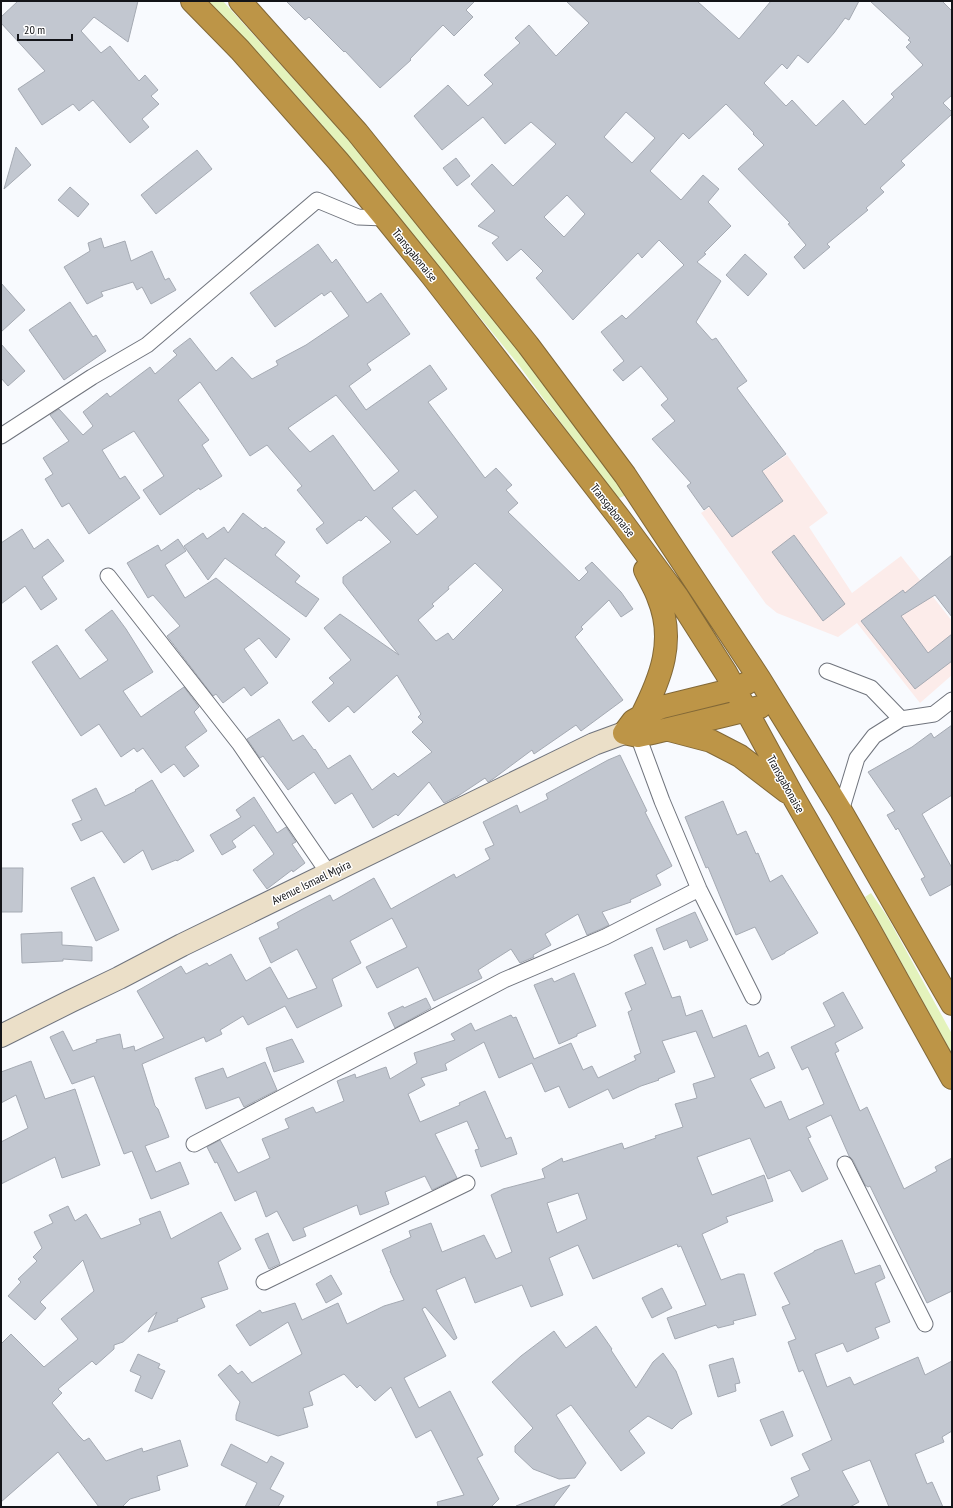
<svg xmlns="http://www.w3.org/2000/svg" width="953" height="1508" viewBox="0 0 953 1508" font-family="'PT Sans Narrow',sans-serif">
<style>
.commercial{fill:#fcecea}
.green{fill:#e4f3bc}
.building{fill:#c2c7d0;stroke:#a5aab3;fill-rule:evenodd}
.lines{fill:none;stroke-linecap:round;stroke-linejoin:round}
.street-casing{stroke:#70747d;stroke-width:17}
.secondary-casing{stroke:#70747d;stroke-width:24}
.highway-casing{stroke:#826837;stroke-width:24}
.street{stroke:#fff;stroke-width:15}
.secondary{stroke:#ebdfc8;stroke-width:22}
.highway{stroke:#bd9547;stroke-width:22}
.labels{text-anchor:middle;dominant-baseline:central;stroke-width:3;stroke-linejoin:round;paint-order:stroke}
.street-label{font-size:12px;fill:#131418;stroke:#fff}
</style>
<rect width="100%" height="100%" fill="#f8fafe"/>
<!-- commercial -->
<path class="commercial" d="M787,455L828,513L809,527L852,593L901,556L952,621V675L920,703L857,623L838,637L777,613L766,604L701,513Z"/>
<!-- green -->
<path class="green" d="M208,1H223L358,150L490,312L624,490V496L619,498L611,491L518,364L350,158L311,112Z
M871,893L887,916L952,1034V1054L865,897Z"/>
<!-- building -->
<path class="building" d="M18,1H138L128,42L94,17L81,31L101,53L110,46L139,81L145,75L158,90L151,96L159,104L142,119L149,127L130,143L93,100L79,111L73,104L42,125L18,89L45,71L1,23V17Z
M286,1H475L466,10L473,17L454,36L443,25L410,59L411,60L380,88L345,51L344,52L309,17L305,20Z
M566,1H697L739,39L771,1H859L849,20L845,18L834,33L808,63L798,55L787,69L782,64L764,83L786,106L792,100L816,126L843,100L865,125L894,97L891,94L923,65L906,47L911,42L908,40L910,38L870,1H942L952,11V95L943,103L952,112V114L901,161L905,165L880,188L884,192L866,208L868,210L827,244L830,247L804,269L794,257L806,245L788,224L790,223L738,169L764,145L753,134L754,133L726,104L689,139L683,133L650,171L681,200L703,175L719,189L708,202L731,226L704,253L706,254L697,262L721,281L696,322L712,340L716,338L747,381L737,388L786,454L762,471L783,501L732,537L709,506L704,510L687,486L691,483L652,439L675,421L661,405L668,399L641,366L623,381L613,370L624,361L601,332L622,315L626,319L684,265L659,240L642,258L638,253L573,320L536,278L543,271L521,249L507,261L492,243L499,237L478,226L495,211L471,184L492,164L513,186L556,144L531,122L505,144L483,117L442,150L414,116L448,85L468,106L493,84L484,75L520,43L515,38L529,25L556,56L589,23ZM626,112L655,138L632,163L604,137ZM567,195L585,214L564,237L544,217Z
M16,147L31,165L4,189Z
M197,150L212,169L156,214L141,195Z
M456,158L470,176L457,186L443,168Z
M70,187L89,204L78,217L58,200Z
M101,238L104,248L125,241L131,261L152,251L165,280L169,278L176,290L151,304L142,287L137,290L133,282L101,292L103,296L87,304L64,267L90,251L88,243Z
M318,244L332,263L336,259L367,303L381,293L410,334L367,364L371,370L349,386L366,410L430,365L447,389L428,402L485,478L496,468L512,485L506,490L518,503L508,512L579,581L588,572L585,568L592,562L621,592L633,609L621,617L609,600L581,627L583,629L575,637L623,700L581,731L576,725L534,754L532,750L493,779L488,782L485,778L458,796L444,803L429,782L398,816L396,814L373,828L352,793L335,804L314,772L288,790L263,756L260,758L247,739L279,719L293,741L303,735L314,750L315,749L328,769L350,755L372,790L394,773L398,777L432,752L412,732L423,722L418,717L421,714L397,675L354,713L348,706L329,722L312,702L334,683L329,678L351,660L324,628L340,614L399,655L343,583V577L391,542L366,516L361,521L359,520L327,544L316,529L324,523L297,490L302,486L267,445L250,456L200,382L178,400L209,440L202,445L222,476L200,490L199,488L160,515L143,490L164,476L134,431L102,450L120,479L125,476L140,498L89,534L69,503L62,507L45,479L53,474L43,458L69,441L50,415L59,409L83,435L93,426L83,412L107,393L110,397L150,367L155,374L177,355L173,351L190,338L216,371L232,357L252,379L278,365L276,361L306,345L349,316L331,291L324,296L322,293L275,327L250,293ZM336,395L399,471L374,491L333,435L310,452L288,428ZM415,490L438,517L417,535L392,508ZM475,563L503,590L453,640L448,633L436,641L418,620L434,606L432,604L449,589L448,587Z
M745,254L767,274L748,296L726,275Z
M1,283L25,310L1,332Z
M70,302L93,337L96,335L106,351L64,380L29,330Z
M1,344L25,371L8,386L1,378Z
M243,513L263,529L265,527L285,542L275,555L300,576L295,582L319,599L306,617L225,558L208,580L184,546L203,533L207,539L224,527L228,533Z
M22,529L34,549L48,539L64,561L42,577L57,599L41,610L25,586L1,604V543Z
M794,535L845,604L823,621L772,552Z
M178,539L186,551L165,565L185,598L216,578L290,639L276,658L259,638L244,649L268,683L251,696L244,687L223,703L216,694L213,696L167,636L180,626L153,595L148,598L127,563L158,545L161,551Z
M952,555V617L935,595L901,616L928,653L952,634V661L915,689L861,621L903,590L905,593Z
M112,610L126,629L153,672L123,691L141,717L184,687L199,707L194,712L207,731L185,747L199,766L184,777L174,764L161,773L143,748L137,752L134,748L121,757L99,724L81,736L32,662L57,645L80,679L108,660L85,630Z
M952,725V795L922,814L952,868V884L930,896L921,879L925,877L898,828L896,830L887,815L895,811L868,772L912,747L931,733L934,738Z
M620,755L647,811L645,812L672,866L656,875L661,885L630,900L631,902L602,912L609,925L601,929L587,935L578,914L545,934L551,945L533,955L534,957L520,963L511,949L478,970L482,978L434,1001L418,967L377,988L366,967L407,947L392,918L350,941L361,963L332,979L342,1006L297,1028L285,1006L248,1025L243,1016L220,1030L222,1034L206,1042L204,1037L142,1064L155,1106L158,1109L169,1137L145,1146L156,1172L180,1162L189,1184L151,1199L132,1151L124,1154L94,1076L72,1084L50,1037L63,1031L73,1051L97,1042L96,1040L120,1034L123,1049L134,1046L135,1051L164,1038L137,991L181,966L186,974L207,963L209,966L231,954L246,981L270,967L288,999L317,988L297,949L271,963L259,938L279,928L277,923L301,910L330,895L333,901L374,878L391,909L454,874L456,878L490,859L485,849L494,845L483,822L517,805L520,813L548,799L546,794L608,760Z
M152,780L194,851L177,861L176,860L152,870L143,850L124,863L102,831L81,841L72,824L82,820L72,800L96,788L105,806L136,791L135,790Z
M254,797L277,833L286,827L296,842L292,844L305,863L293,872L292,870L267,889L253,870L274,854L254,825L232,841L236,847L222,855L210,835L241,817L236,810Z
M723,801L737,835L746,831L756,854L758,853L770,882L782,875L818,933L785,952V953L772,960L755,927L736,935L708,867L706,868L685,817Z
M1,868H23L22,912H1Z
M94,877L119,930L96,941L71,888Z
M695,912L708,940L690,948L687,940L664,950L656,929Z
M62,932V945L92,947V961L63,959V961L22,963L21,934Z
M652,947L672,998L680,996L686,1016L702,1010L713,1038L746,1025L759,1057L768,1052L775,1068L750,1079L765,1108L781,1101L789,1120L824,1104L808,1067L802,1070L791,1047L835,1026L823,1003L843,992L863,1028L835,1043L839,1051L835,1053L860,1111L867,1107L904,1189L937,1171L935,1167L952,1158V1291L927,1303L870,1186L868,1187L865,1185L853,1160L849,1156L831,1115L806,1127L811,1137L808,1138L828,1179L802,1192L790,1170L768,1179L750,1138L697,1157L712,1195L764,1175L773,1201L726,1217L728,1222L702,1234L721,1280L738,1274H744L756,1315L733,1321L734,1324L718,1328L716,1325L675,1339L667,1318L706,1305L681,1246L678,1247L677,1244L593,1279L578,1245L549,1258L563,1295L531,1307L522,1285L475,1303L465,1277L436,1290L457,1338L454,1340L425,1307L422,1309L446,1356L404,1378L419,1408L450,1391L483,1455L477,1458L499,1499L491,1507H438L437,1502L464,1495L431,1430L416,1438L391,1387L375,1401L360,1385L357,1388L344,1374L309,1392L313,1405L303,1408L308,1427L278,1436L236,1420V1415L240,1402L218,1375L230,1365L238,1374L242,1371L252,1383L302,1354L288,1322L250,1346L236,1325L260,1310L262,1313L295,1303L302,1320L338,1303L347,1324L384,1306L404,1300L390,1271H391L382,1250L411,1237L409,1231L431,1223L442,1252L484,1235L496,1259L512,1252L491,1195L503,1189L545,1178L542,1169L562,1158L563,1162L622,1143L624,1149L656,1138L655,1136L683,1127L675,1104L697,1098L693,1084L715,1077L696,1031L662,1041L675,1072L658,1079L659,1080L641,1086L613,1099L608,1089L569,1108L559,1086L545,1092L532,1063L499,1078L484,1042L445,1064L447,1070L421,1078L425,1085L408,1094L420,1122L460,1105L459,1103L485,1091L506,1139L511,1137L517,1154L481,1167L475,1150L479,1149L467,1121L435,1134L457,1178L432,1190L425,1176L385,1192L389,1204L360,1215L357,1205L303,1228L306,1236L293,1241L277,1211L266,1217L256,1191L235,1201L217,1162L215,1163L207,1147L220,1140L238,1173L270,1158L262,1139L289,1128L285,1119L313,1107L316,1113L344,1101L337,1081L355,1074L356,1078L386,1067L390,1079L417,1063L414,1053L455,1040L451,1034L471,1023L475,1031L511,1015L513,1018L516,1017L534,1059L571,1043L583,1070L592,1066L598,1078L636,1060L634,1056L641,1053L628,1012L632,1010L625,993L646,984L634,955ZM578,1193L587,1219L557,1233L547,1203Z
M574,973L596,1026L577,1034V1036L559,1044L534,985L552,978L554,982Z
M426,998L431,1008L395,1028L388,1013L403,1006L404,1008Z
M292,1039L304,1062L274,1072L266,1048Z
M31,1061L45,1099L75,1089L100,1165L62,1178L55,1157L1,1184V1142L28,1128L16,1095L1,1103V1072Z
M265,1062L277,1090L244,1107L239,1097L206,1109L195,1078L223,1068L227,1078Z
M68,1206L75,1221L86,1214L101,1239L141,1224L139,1219L160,1211L171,1239L221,1212L241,1249L218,1262L228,1289L201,1298L205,1307L177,1319L178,1321L148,1332L157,1312L123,1342L114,1345V1349L96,1365L92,1361L58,1389L62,1393L52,1403L78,1435L84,1441L89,1438L106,1461L142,1448L143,1452L180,1440L188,1466L157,1476L160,1490L130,1499L122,1507H99L58,1452L1,1502V1344L11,1334L44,1367L78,1339L61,1319L94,1291L83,1260L40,1302L46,1308L35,1320L8,1296L21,1282L18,1279L37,1261L33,1257L42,1248L34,1232L53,1223L49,1215Z
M268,1233L280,1264L269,1269L255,1239Z
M842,1240L855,1274L880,1265L885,1278L875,1283L890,1322L875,1328L879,1338L847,1352L843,1343L815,1354L827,1387L850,1377L854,1385L918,1357L925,1375L952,1361V1431L942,1437L944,1442L915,1454L927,1484L932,1482L943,1507H889L870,1460L842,1471L859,1502L850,1507H779L799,1496L791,1478L810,1470L802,1454L832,1440L803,1370L799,1372L788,1342L796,1339L782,1307L790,1304L774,1273L814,1252V1251Z
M331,1275L342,1294L326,1303L316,1284Z
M662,1288L672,1308L652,1318L642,1298Z
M596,1326L612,1349L611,1350L636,1388L653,1362L663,1353L676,1371L692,1414L680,1421L672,1429L648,1416L629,1431L645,1453L621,1471L571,1405L556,1415L586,1463L575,1478L559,1479L533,1469L515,1452V1446L533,1428L492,1382L521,1356L554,1331L566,1348Z
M138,1354L160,1364L158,1368L165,1371L152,1399L135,1391L141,1376L130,1371Z
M733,1358L740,1383L735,1384L736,1391L718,1397L709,1365Z
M783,1411L793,1436L771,1446L760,1420Z
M231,1444L267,1463L271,1456L284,1463L270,1489L284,1496L278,1507H245L257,1483L221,1465Z
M570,1485L553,1507H516V1506Z"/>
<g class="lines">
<!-- street casing -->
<g class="street-casing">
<path id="street" d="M1,436L92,377L147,345L317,200L358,217L385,218
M108,576L239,743L329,874
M827,671L871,688L901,719
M638,736L662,801L699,889L753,997
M841,811L857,758L874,736L901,719L934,714L952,700
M194,1144L504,980L605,937L699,889
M845,1164L925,1324
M264,1282L467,1183"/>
</g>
<!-- secondary casing -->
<g class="secondary-casing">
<path id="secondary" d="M1,1036L71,1001L119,978L182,945L594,744L624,733"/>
</g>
<!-- highway casing -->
<g class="highway-casing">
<path id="highway" d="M192,1L240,50L338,161L385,218L432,276L621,520L677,596L726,673L794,798L868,927L952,1078
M240,1L357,132L528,345L625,475L759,678L841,811L952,1004
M747,683L735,689L662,707L647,713L633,721L624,733L638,736L652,733L760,707
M641,717C661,678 676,640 658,597C655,588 649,579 645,570
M669,730L711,741L740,756L787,792"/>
</g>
<!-- street -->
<use href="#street" class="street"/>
<!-- secondary -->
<use href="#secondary" class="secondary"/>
<!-- highway -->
<use href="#highway" class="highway"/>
</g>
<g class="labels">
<!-- street labels -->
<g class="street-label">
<text transform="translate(415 255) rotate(51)">Transgabonaise</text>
<text transform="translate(613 510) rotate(52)">Transgabonaise</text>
<text transform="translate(786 784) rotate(61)">Transgabonaise</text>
<text transform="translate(311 882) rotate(-26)">Avenue Ismael Mpira</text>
</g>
</g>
<!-- border -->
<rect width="953" height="1508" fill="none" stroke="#131418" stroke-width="4"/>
<!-- scale -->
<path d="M18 34v6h54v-6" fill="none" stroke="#131418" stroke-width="2"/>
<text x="24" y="34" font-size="12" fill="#131418" stroke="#ffffff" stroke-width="3" paint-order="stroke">20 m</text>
</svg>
